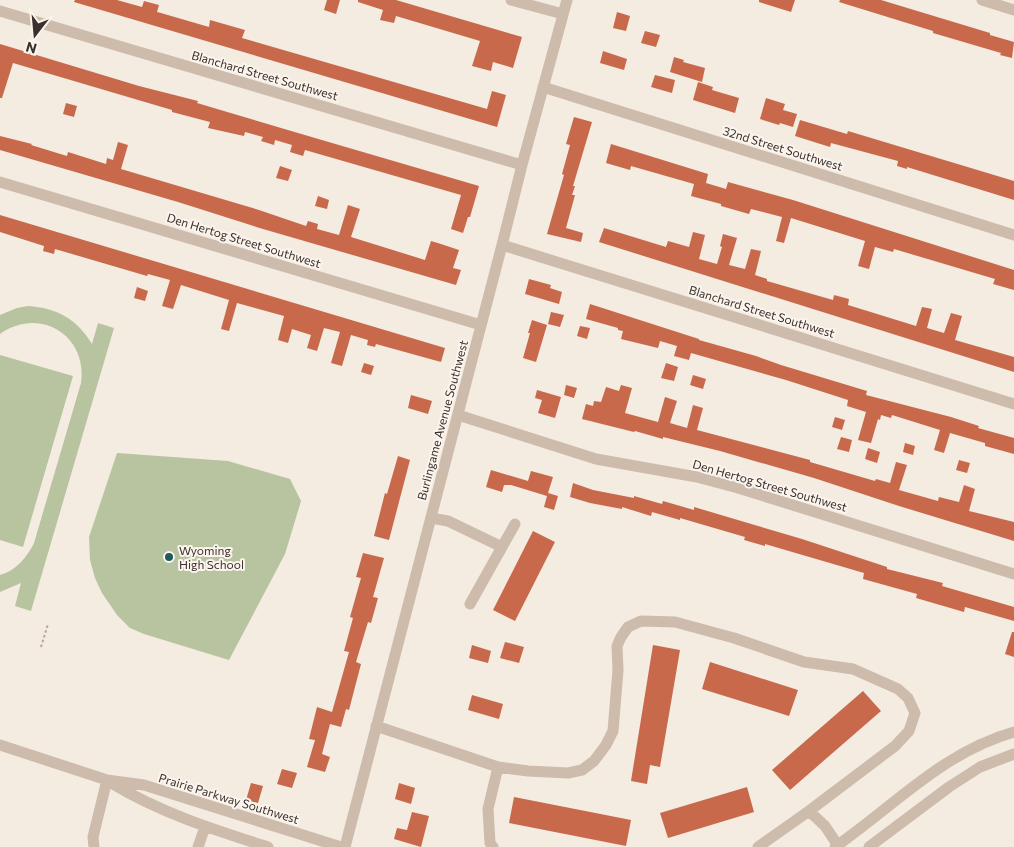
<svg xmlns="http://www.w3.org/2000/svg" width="1014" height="847" viewBox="0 0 1014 847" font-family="Commissioner,sans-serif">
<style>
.green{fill:#b8c4a0}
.building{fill:#c8694b}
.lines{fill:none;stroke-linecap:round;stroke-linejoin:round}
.path{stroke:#b9a596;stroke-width:2;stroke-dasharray:2.5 2.5;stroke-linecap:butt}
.minor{stroke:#cdbbac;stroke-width:11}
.poi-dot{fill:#1f5a5e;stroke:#fbf5ee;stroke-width:2}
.labels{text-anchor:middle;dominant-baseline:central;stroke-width:4;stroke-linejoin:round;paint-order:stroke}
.street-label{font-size:12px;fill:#3b302b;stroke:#fbf5ee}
.poi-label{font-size:12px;fill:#3b302b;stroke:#fbf5ee;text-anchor:start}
</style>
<rect width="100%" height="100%" fill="#f4ebe1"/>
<!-- green -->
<path class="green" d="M28,306C57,308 77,319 92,344L98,323L114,328L31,611L15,606L21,583L0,592V575C16,571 27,557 34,543L81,383C88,335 39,306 0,334V315L17,308Z
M0,355L73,376L23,547L0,540Z
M117,453L228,461L290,479L301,501L285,554L229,660L144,634L130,628L117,615L102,593L95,578L90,560L89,537Z"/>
<!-- building -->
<path class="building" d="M75,0H117L142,7L144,1L159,5L157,12L161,13L209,27L210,20L245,30L242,38L487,109L492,91L506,95L497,127L74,2Z
M327,0H340L336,14L324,10Z
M358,0H396L522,37L513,68L493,62L491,71L472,66L480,41L396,16L394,23L380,20L383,10L358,2Z
M759,0H795L791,12L759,2Z
M840,0H881L990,33V35L1014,42L1012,58L1000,55L1001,53L933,33V31L839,2Z
M617,12L630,16L626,31L613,28Z
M645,31L660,35L656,47L641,43Z
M0,44L139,86L198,101L197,103L315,138L479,186L470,217H468L463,233L451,229L461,195L305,150L303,156L290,152L292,145L275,140L274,145L261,141L263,137L245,132L244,136L208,128L210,122L172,112V110L13,63L2,98H0Z
M603,51L627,59L624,70L600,63Z
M674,57L684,60L683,62L705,68L702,82L670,72Z
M655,75L675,80L672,93L651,87Z
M698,82L713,87L712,90L739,98L735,113L693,100Z
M766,98L785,104L783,110L797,114L793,127L780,123L779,125L760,119Z
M66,103L77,106L74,117L63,114Z
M574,117L592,122L573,186H575L572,195H575L566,228L583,233L581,242L547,234L564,175L562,174L570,145L566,144Z
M800,120L847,134L848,131L1014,181V200L907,167V169L897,166L898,161L831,143L830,147L795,136Z
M0,136L32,144L31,145L67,156L68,152L106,164L107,158L113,160L118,142L128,145L121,169L259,210L306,226L308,221L318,224L317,229L339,235L348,205L360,209L351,237L425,260L431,241L441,244L459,250L453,268L461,270L456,285L263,229L178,202L0,150Z
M611,144L708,174L706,183L726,189L728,182L793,200L1014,270V290L993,284L995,279L894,249L893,252L875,247L869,269L858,266L865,241L791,218L784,243L776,241L782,217L751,209L749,214L721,206V204L691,196L694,184L631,166L630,170L606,163Z
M280,166L292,170L288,181L276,178Z
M318,196L329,200L327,209L315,206Z
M0,215L445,348L441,362L376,344L375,347L367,345L368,340L351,335L342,366L331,363L340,332L324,328L317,351L307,348L311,335L292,329L288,343L278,340L284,316L237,303L229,331L221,329L229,300L181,285L173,309L162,306L170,280L148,274L147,276L55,249L54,254L43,251L44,246L0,232Z
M604,228L666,247L668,241L689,247L693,232L705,235L699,259L717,264L722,247L720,246L723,234L737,238L729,265L745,269L751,249L761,251L755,275L767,279V281L833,300L834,295L849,299L848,305L916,326L922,307L932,309L927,328L944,333L951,313L962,316L955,340L1014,357V372L599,242Z
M529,279L551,285L550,288L562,292L559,304L525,294Z
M137,287L148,291L145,301L134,298Z
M590,304L699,339V340L756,356L781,365L867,391L866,395L951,417L979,426L978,428L1014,438V454L985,446V443L950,433L944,453L934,450L940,430L892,415L891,418L881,415L880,420L878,419L871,443L858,440L866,412L847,406L848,400L786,380L691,353L689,360L674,356L677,346L660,341L658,348L621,339L623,331L618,330V328L586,319Z
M551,312L564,315L560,327L548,324Z
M532,320L547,325L536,362L523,358L530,333H528Z
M580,326L590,328L587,339L577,336Z
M364,363L374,366L371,375L361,372Z
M666,363L678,367L674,381L661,378Z
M693,375L706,379L703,389L690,385Z
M566,385L577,388L574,398L564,395Z
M621,385L632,388L625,413L658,422L665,397L677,401L670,423L687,428L693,405L703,408L697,430L810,460V462L875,481L876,479L890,483L896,462L907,465L899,490L938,501L939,497L959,502L964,485L975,489L969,511L1014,522V541L899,506L814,478L720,451L663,437V439L635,431L634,432L582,419L586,404L593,406L594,401L601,402L606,387L619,391Z
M537,390L561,397L555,418L538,413L542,400L535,398Z
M411,395L432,401L428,414L408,408Z
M835,417L845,420L842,430L832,427Z
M841,437L852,440L849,452L837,449Z
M905,443L915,446L913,455L903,452Z
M868,448L880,452L877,463L865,459Z
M398,456L410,460L389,540L374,536L385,493L387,494Z
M959,460L970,463L967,473L956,470Z
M491,470L528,481L531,471L553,477L548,493L558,496L554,510L544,507L547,496L511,485H504L502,492L486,487Z
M573,483L593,490L634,498V496L662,504L663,501L694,510V507L802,539L887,567V569L943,583L942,586L1014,607V621L965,607L964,612L916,598L917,594L863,579L864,573L765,544V546L744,540L745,537L680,518V520L652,512L651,516L622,507V509L590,503L570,497Z
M533,531L555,542L515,621L493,610Z
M363,553L384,558L373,597L378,598L371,623L368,622L356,662L361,664L349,710L346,709L341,727L330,724L322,754L330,757L325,772L307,767L315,740L309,739L317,707L332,712L349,652L344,651L353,618L350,617L361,578L356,577Z
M1012,632H1014V657L1005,654Z
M505,642L524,647L519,663L500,658Z
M472,645L491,651L488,663L469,658Z
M653,645L680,650L660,767L650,765L647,784L631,781Z
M710,662L798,690L789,716L702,689Z
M863,691L881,711L790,790L772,770Z
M472,695L503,704L499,719L468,710Z
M282,769L297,773L292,788L277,784Z
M251,783L263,786L258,803L246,800Z
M399,783L415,788L411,804L395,799Z
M747,787L754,812L668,838L660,813Z
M514,797L631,820L626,846L509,823Z
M412,812L429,816L421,847L394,839L397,828L407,830Z"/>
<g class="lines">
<!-- path -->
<path class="path" d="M41,647L48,624"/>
<!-- minor -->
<path class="minor" d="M511,0L563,14
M982,0L1014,10
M0,11L522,165
M543,87L1014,235
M0,182L481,325
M502,245L1014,404
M458,415L596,459L697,477L738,488L1014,574
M431,518L448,521L502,547L470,604
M502,547L515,524
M376,726L498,767L528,771L568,773L582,770L594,761L606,745L613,731L618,670L617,646L621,637L628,627L641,621L675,622L734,638L804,662L853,669L898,689L908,698L915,713L909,731L895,746L809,811L825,826L839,847
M0,745L107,780L144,785L341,847
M113,784C161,813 215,830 268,847
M94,847L93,837L107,780
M198,847L205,827
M345,847L502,245L522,165L567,0
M493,847L490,843L488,809L498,767
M758,847L809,811
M835,847C894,806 943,752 1014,732
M869,847L949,787L980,767L1014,754"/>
</g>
<!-- markers -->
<circle class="poi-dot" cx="169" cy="557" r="5"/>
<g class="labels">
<!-- street labels -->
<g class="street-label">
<text transform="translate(265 75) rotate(16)">Blanchard Street Southwest</text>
<text transform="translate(783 148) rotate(17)">32nd Street Southwest</text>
<text transform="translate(244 240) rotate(17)">Den Hertog Street Southwest</text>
<text transform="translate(762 311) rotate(17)">Blanchard Street Southwest</text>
<text transform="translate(442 420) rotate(-75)">Burlingame Avenue Southwest</text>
<text transform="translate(770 485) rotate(16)">Den Hertog Street Southwest</text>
<text transform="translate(229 798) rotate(17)">Prairie Parkway Southwest</text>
</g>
<!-- poi labels -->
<g class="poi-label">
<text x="179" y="550">Wyoming<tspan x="179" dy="14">High School</tspan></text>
</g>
</g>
<!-- north arrow -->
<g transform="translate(35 35) rotate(196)" stroke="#fbf5ee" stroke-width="4" paint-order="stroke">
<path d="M0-4L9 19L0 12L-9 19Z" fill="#3b302b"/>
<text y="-8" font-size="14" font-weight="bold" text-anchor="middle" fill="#3b302b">N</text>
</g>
</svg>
